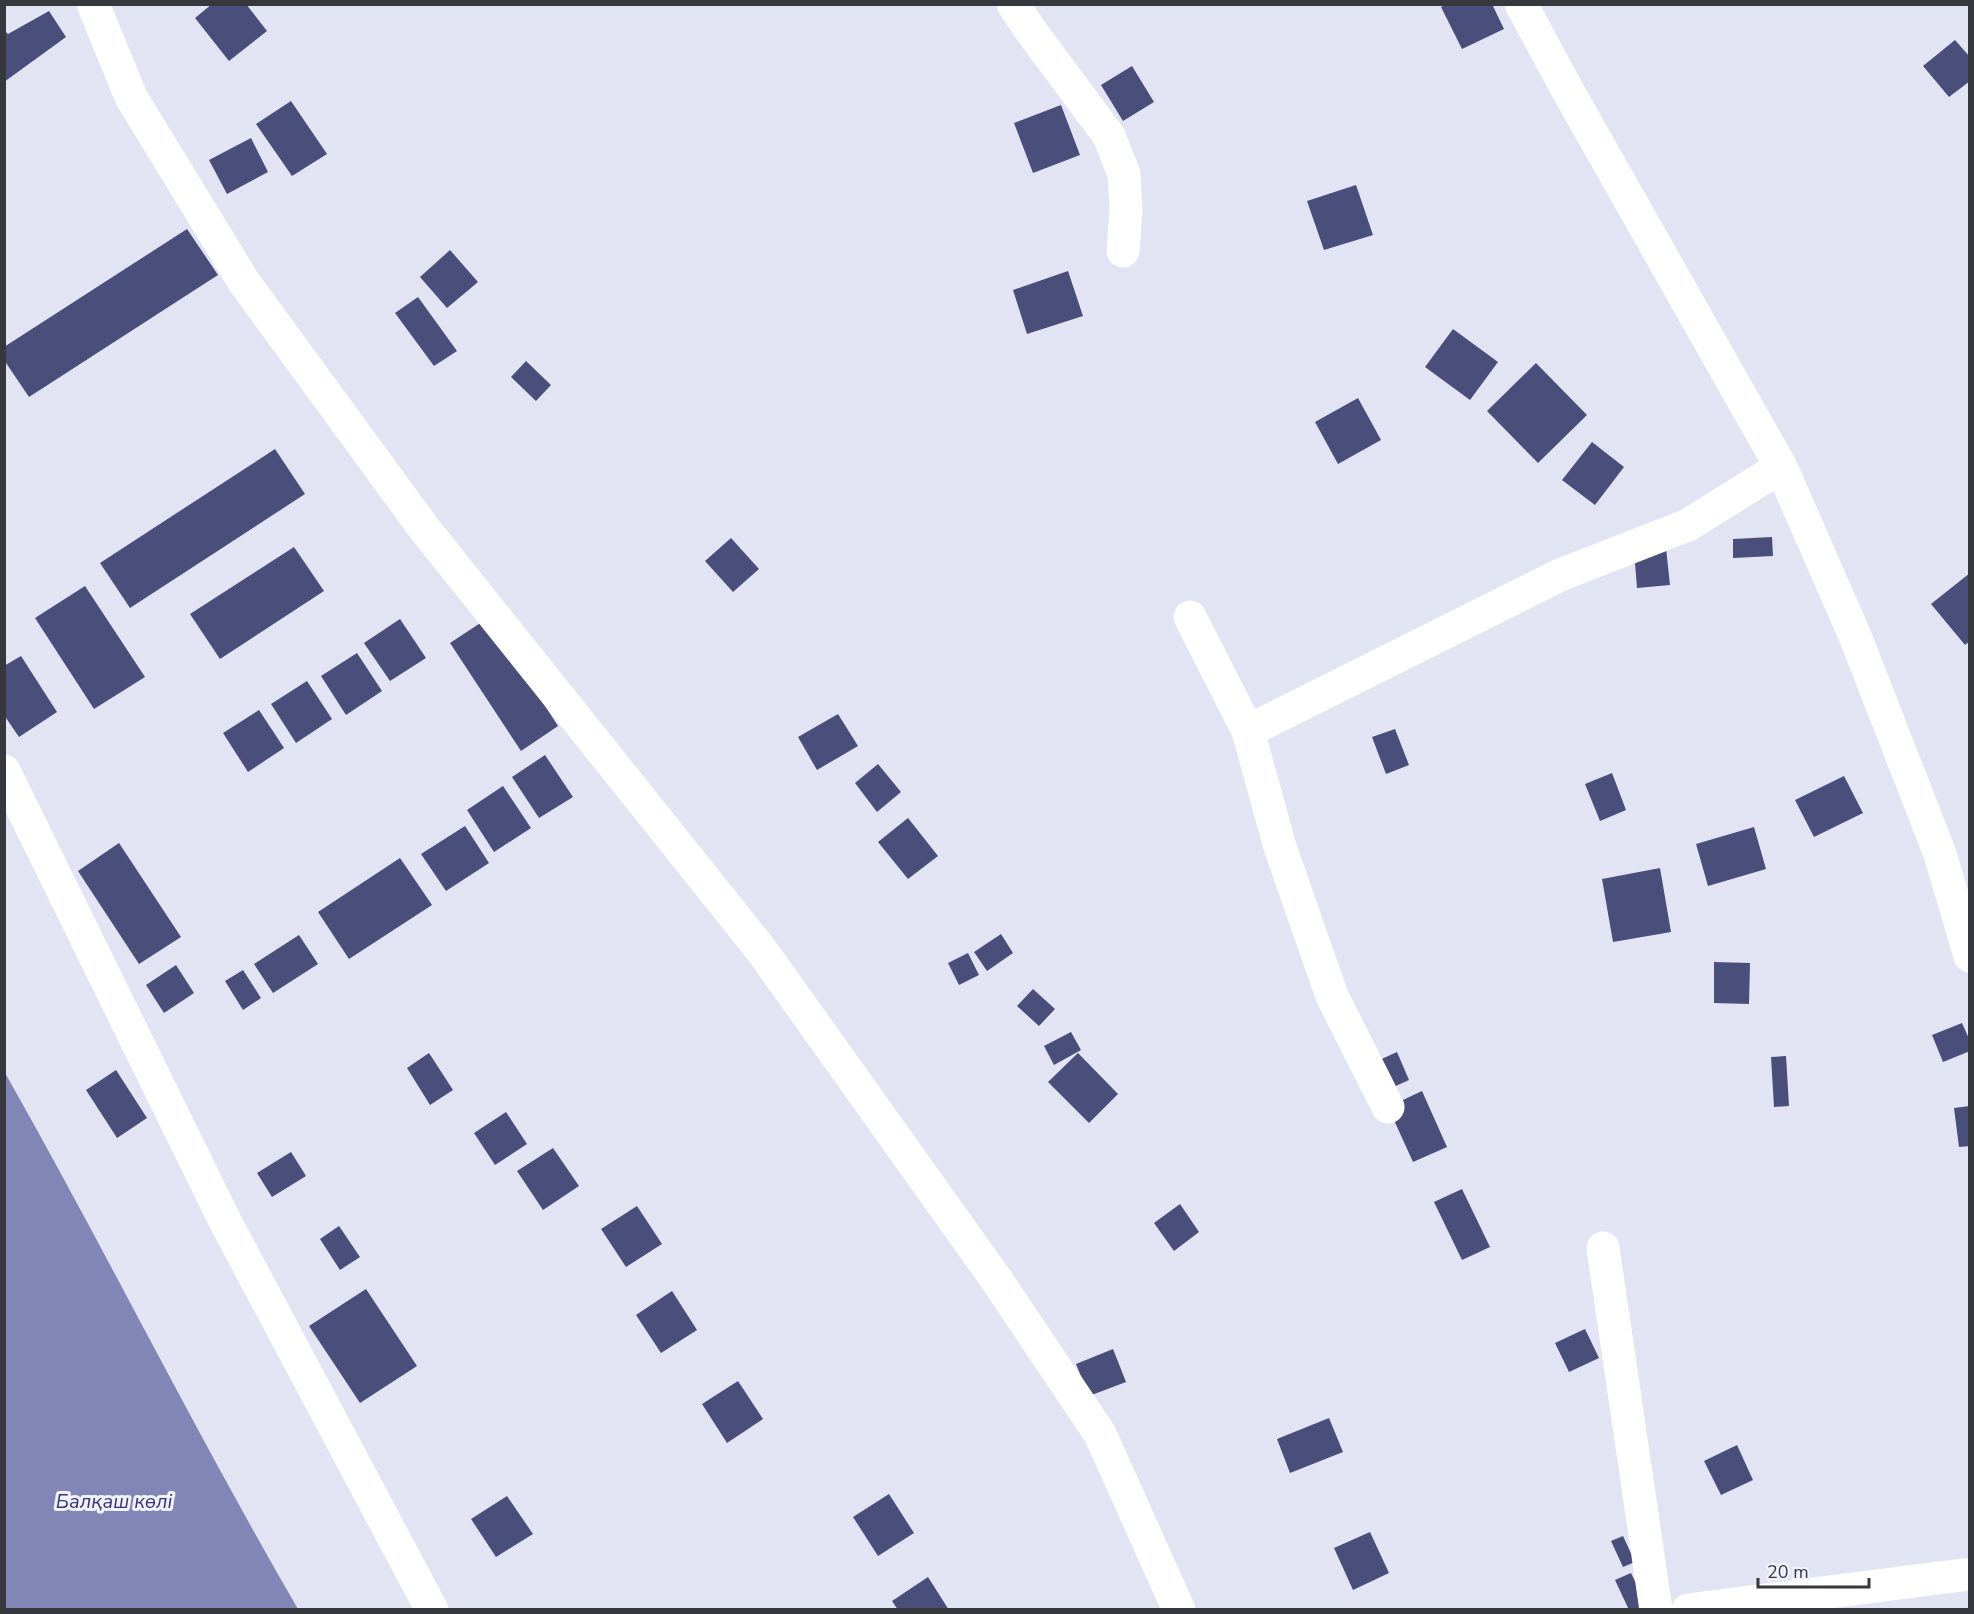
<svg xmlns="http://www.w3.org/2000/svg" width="1974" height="1614" viewBox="0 0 1974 1614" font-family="'Nunito Sans',sans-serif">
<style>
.water{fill:#8186b6}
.building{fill:#4a4e7a}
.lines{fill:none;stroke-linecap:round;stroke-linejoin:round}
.minor{stroke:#fff;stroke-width:33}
.labels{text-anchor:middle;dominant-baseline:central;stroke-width:6;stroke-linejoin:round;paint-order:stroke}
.water-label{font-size:20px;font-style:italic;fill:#353673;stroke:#f0f2fd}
</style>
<rect width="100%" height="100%" fill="#e2e4f3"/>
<!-- water -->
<path class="water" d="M4,1071C105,1249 195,1432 298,1609H5Z"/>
<!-- building -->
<path class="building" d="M212,4H246L267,31L229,61L195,18Z
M1447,4H1492L1504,29L1462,49L1441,7Z
M49,11L66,37L4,82V30L8,34Z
M1955,40L1970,57V81L1949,97L1923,66Z
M1132,66L1154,102L1123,121L1101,85Z
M291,101L327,154L292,176L256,124Z
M1061,105L1080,155L1033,173L1014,123Z
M251,138L268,172L227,194L209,160Z
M1356,185L1373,235L1324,250L1307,201Z
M187,229L218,275L29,397L4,360V347Z
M450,250L478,282L447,308L420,277Z
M1068,271L1083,316L1027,334L1013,290Z
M418,297L457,351L434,366L395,313Z
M1453,329L1498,362L1470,400L1425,367Z
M526,361L551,385L536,401L511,377Z
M1536,363L1587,415L1538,463L1487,411Z
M1358,398L1381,440L1338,464L1315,422Z
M1592,442L1624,467L1595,505L1562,480Z
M275,449L305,494L130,608L100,563Z
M1772,537L1773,556L1733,558V539Z
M731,538L759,569L733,592L705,561Z
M294,547L324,591L220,659L190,614Z
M1666,548L1670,585L1637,588L1634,551Z
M1970,573V641L1965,645L1931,604Z
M85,586L145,677L94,709L35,618Z
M488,618L558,726L521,751L450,643Z
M400,619L426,658L390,681L364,643Z
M357,653L382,691L346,715L321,676Z
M21,656L57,712L19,737L4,715V666Z
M307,681L332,719L296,743L271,704Z
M259,710L284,748L248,772L223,733Z
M838,714L858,746L817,770L798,737Z
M1395,729L1409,765L1386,774L1372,737Z
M545,755L573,797L539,818L512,777Z
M878,764L901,792L877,812L855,783Z
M1612,773L1626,810L1600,821L1585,784Z
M1844,776L1863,813L1814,837L1795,800Z
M503,786L531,828L494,852L467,810Z
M908,818L938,856L908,879L878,842Z
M465,826L489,863L446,891L421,854Z
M1754,827L1766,869L1708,886L1696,844Z
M119,843L181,937L139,964L78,871Z
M400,858L432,905L349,959L318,912Z
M1660,868L1671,932L1613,942L1602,879Z
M1001,934L1013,953L987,971L974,952Z
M299,935L318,964L273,993L254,964Z
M968,953L979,975L959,985L948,963Z
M1714,962L1750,963L1749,1004L1714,1003Z
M176,965L194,993L164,1013L146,985Z
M243,970L261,998L243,1010L225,981Z
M1033,989L1055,1009L1039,1026L1017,1006Z
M1962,1023L1970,1041V1051L1943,1062L1932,1035Z
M1071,1032L1081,1050L1054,1065L1044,1046Z
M1397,1052L1409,1080L1387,1090L1375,1062Z
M429,1053L453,1090L430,1105L407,1068Z
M1078,1053L1118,1094L1089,1123L1048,1082Z
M1786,1056L1789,1106L1774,1107L1771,1057Z
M116,1070L147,1118L117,1138L86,1090Z
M1422,1091L1447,1147L1413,1162L1388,1107Z
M1970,1106V1146L1959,1147L1954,1108Z
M506,1112L527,1144L495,1165L474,1133Z
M553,1148L579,1186L543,1210L517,1171Z
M291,1152L306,1176L272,1197L257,1173Z
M1462,1189L1490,1247L1462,1260L1434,1202Z
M1180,1204L1199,1232L1174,1251L1154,1223Z
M637,1206L662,1244L626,1267L601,1229Z
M339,1226L360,1257L340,1270L320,1239Z
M366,1289L417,1366L360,1403L309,1326Z
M672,1291L697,1330L661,1353L636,1315Z
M1585,1329L1599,1358L1569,1372L1555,1343Z
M1113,1349L1126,1382L1089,1396L1076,1364Z
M738,1381L763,1419L727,1443L702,1404Z
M1329,1418L1343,1452L1290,1473L1277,1439Z
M1737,1445L1753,1480L1721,1495L1704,1461Z
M889,1494L914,1533L878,1556L853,1517Z
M507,1496L533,1534L496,1557L471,1519Z
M1370,1532L1389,1573L1353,1590L1334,1548Z
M1623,1536L1635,1562L1623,1567L1611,1541Z
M1631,1573L1649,1610H1629L1615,1580Z
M928,1577L949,1610H898L892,1601Z"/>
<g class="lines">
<!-- minor -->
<path class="minor" d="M93,4L131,97L244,282L423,527L762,951L996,1279L1100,1434L1179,1610
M1013,4L1031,31L1109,136L1124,174L1126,210L1123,251
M1521,4L1568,91L1781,467L1855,636L1940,854L1970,956
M1190,617L1248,731L1280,847L1332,996L1388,1107
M1248,731L1560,575L1688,525L1781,467
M4,771L225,1221L432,1610
M1603,1248L1656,1610
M1688,1610L1970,1574"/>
</g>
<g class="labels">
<!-- water labels -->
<g class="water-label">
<text x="114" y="1501">Балқаш көлі</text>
</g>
</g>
<!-- border -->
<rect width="1974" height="1614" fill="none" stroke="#37383d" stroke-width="12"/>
<!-- scale -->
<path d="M1758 1578v9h111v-9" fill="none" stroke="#37383d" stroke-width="3"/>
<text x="1767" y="1578" font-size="18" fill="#37383d" stroke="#f0f2fd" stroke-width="4.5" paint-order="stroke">20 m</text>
</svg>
